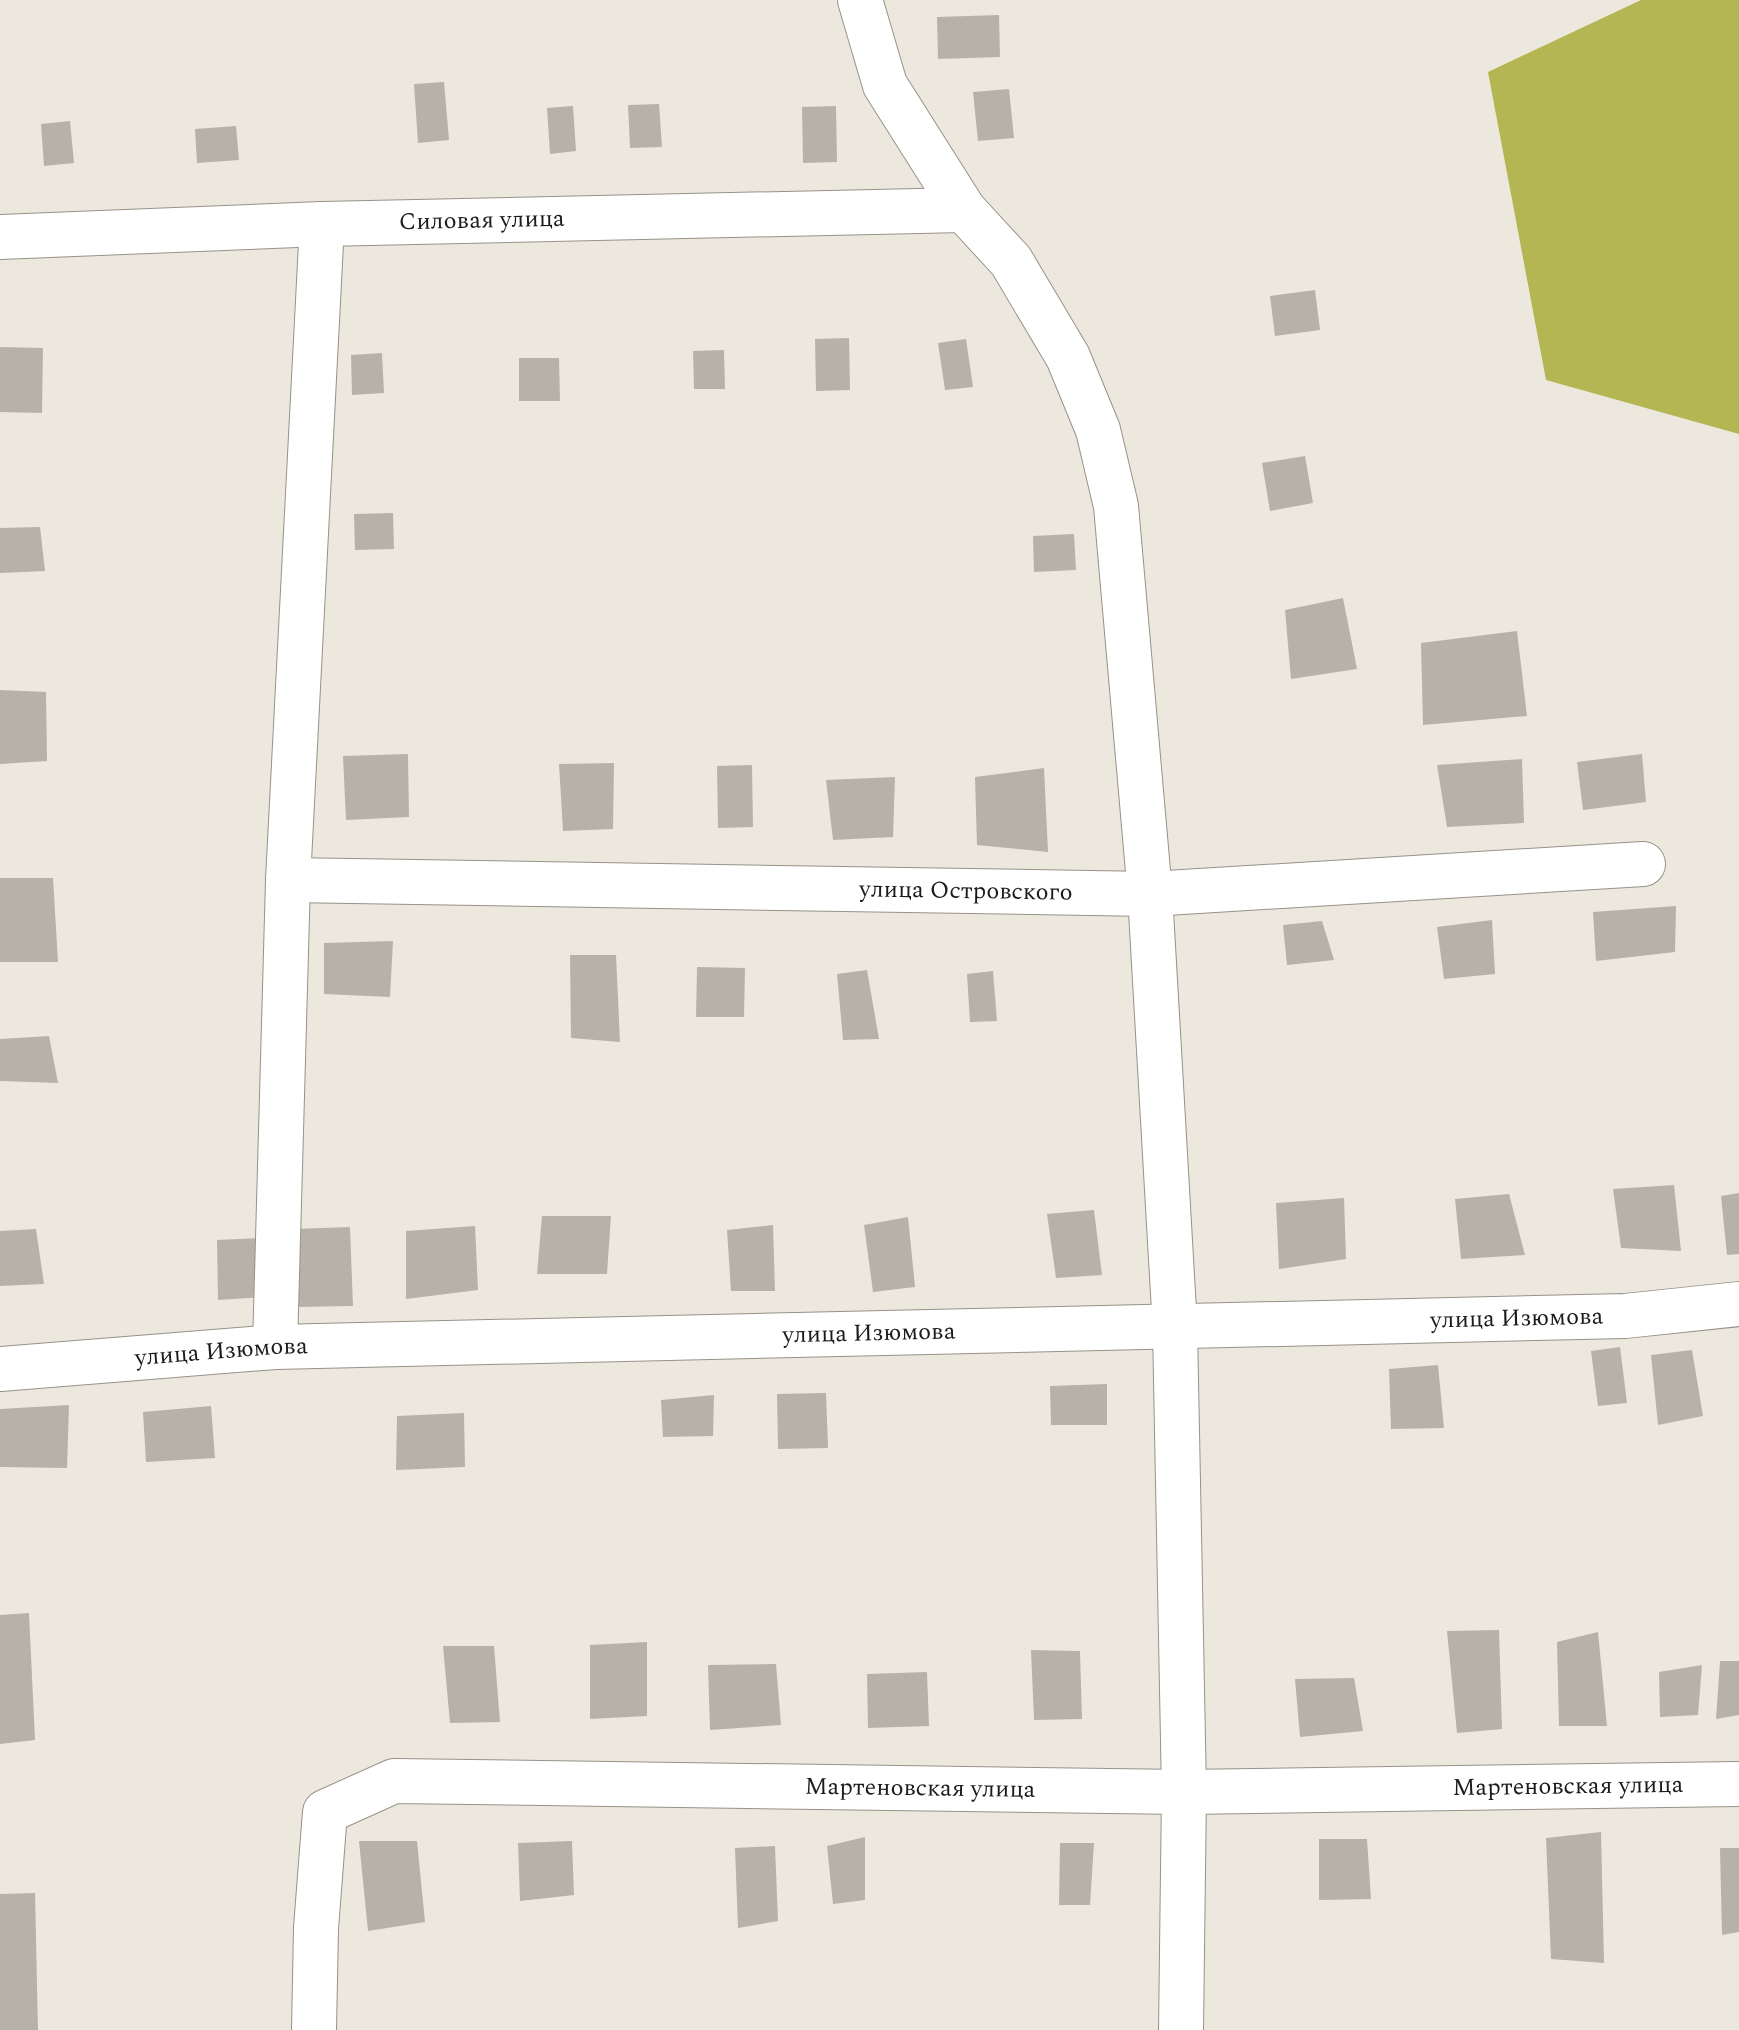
<svg xmlns="http://www.w3.org/2000/svg" width="1739" height="2030" viewBox="0 0 1739 2030" font-family="Spectral,serif">
<style>
.forest{fill:#b3b652}
.building{fill:#b7b2a9}
.lines{fill:none;stroke-linecap:round;stroke-linejoin:round}
.minor-casing{stroke:#979289;stroke-width:46}
.minor{stroke:#fff;stroke-width:44}
.labels{text-anchor:middle;dominant-baseline:central;stroke-width:6;stroke-linejoin:round;paint-order:stroke}
.street-label{font-size:24px;fill:#1d1b18;stroke:#fbf5eb}
</style>
<rect width="100%" height="100%" fill="#ede8de"/>
<!-- forest -->
<path class="forest" d="M1641,0H1739V434L1546,380L1488,72Z"/>
<!-- building -->
<path class="building" d="M999,15L1000,57L938,59L937,17Z
M444,82L449,140L418,143L414,84Z
M1009,89L1014,138L978,141L973,92Z
M659,104L662,147L630,148L628,105Z
M573,106L576,151L550,154L547,108Z
M836,106L837,162L803,163L802,107Z
M70,121L74,163L44,166L41,124Z
M236,126L239,160L197,163L195,129Z
M1315,290L1320,330L1275,336L1270,296Z
M849,338L850,390L816,391L815,339Z
M966,339L973,387L945,390L938,343Z
M0,347L43,348L42,413L0,412Z
M724,350L725,389H694L693,351Z
M382,353L384,393L352,395L351,355Z
M519,358H559L560,401H519Z
M1305,456L1313,503L1270,511L1262,463Z
M393,513L394,549L355,550L354,514Z
M40,527L45,571L0,573V528Z
M1074,534L1076,570L1034,572L1033,536Z
M1343,598L1357,669L1291,679L1285,610Z
M1517,631L1527,716L1423,725L1421,643Z
M0,690L46,692L47,761L0,764Z
M408,754L409,817L346,820L343,756Z
M1642,754L1646,802L1583,810L1577,762Z
M1522,759L1524,823L1447,827L1437,765Z
M614,763L613,829L563,831L559,764Z
M752,765L753,827L718,828L717,766Z
M1044,768L1048,852L977,845L975,777Z
M895,777L893,837L833,840L826,780Z
M0,878H53L58,962H0Z
M1676,906L1675,952L1596,961L1593,912Z
M1492,920L1495,974L1444,979L1437,927Z
M1322,921L1334,960L1287,965L1283,925Z
M393,941L390,997L324,994V943Z
M570,955H616L620,1042L571,1038Z
M697,967L745,968L744,1017H696Z
M867,970L879,1039L843,1040L837,974Z
M993,971L997,1021L970,1022L967,974Z
M49,1036L58,1083L0,1081V1039Z
M1674,1185L1681,1251L1621,1248L1613,1189Z
M1739,1193V1254L1727,1255L1721,1196Z
M1509,1194L1525,1255L1461,1259L1455,1199Z
M1344,1198L1346,1259L1279,1269L1276,1203Z
M1094,1210L1102,1275L1056,1278L1047,1214Z
M542,1216H611L607,1274H537Z
M908,1217L915,1287L873,1292L864,1225Z
M773,1225L775,1291H731L727,1230Z
M475,1226L478,1290L406,1299V1231Z
M350,1227L353,1306L296,1307L293,1229Z
M36,1229L44,1284L0,1286V1231Z
M264,1238L265,1297L218,1300L217,1240Z
M1620,1347L1627,1403L1598,1406L1591,1351Z
M1692,1350L1703,1416L1658,1425L1651,1355Z
M1438,1365L1444,1428L1391,1429L1389,1369Z
M1107,1384V1425H1051L1050,1386Z
M826,1393L828,1448L778,1449L777,1394Z
M714,1395L713,1436L663,1437L661,1400Z
M69,1405L67,1468L0,1467V1409Z
M211,1406L215,1458L146,1462L143,1412Z
M464,1413L465,1467L396,1470L397,1416Z
M29,1613L35,1740L0,1744V1615Z
M1499,1630L1502,1729L1457,1733L1447,1631Z
M1598,1632L1607,1726H1559L1557,1642Z
M647,1642V1716L590,1719V1645Z
M443,1646H494L500,1722L450,1723Z
M1031,1650L1080,1651L1082,1719L1034,1720Z
M1720,1661H1739V1715L1716,1719Z
M776,1664L781,1725L710,1730L708,1665Z
M1702,1665L1698,1715L1660,1717L1659,1672Z
M927,1672L929,1726L868,1728L867,1674Z
M1354,1678L1363,1731L1300,1737L1295,1679Z
M1601,1832L1604,1963L1551,1959L1546,1838Z
M865,1837V1900L833,1904L827,1846Z
M1319,1839H1367L1371,1899L1319,1900Z
M359,1841H417L425,1922L368,1931Z
M572,1841L574,1895L520,1901L518,1843Z
M1060,1843H1094L1090,1905H1059Z
M775,1846L778,1921L738,1928L735,1848Z
M1720,1848H1739V1932L1722,1935Z
M35,1893L38,2030H0V1894Z"/>
<g class="lines">
<!-- minor casing -->
<g class="minor-casing">
<g id="minor">
<path d="M860,0L885,85L964,210L1011,261L1068,357L1098,430L1116,506L1150,894L1175,1328L1184,1792L1181,2030"/>
<path id="s1" d="M0,237L322,224L964,210"/>
<path id="s2" d="M288,880L1150,894L1643,864"/>
<path d="M275,1347L288,880L322,224"/>
<path id="s3" d="M0,1369L275,1347L1625,1316L1739,1304"/>
<path id="s4" d="M314,2030L316,1928L325,1812L394,1781L1184,1792L1739,1784"/>
</g>
</g>
<!-- minor -->
<use href="#minor" class="minor"/>
</g>
<g class="labels">
<!-- street labels -->
<g class="street-label">
<text stroke="none"><textPath href="#s1" startOffset="482">Силовая улица</textPath></text>
<text stroke="none"><textPath href="#s2" startOffset="678">улица Островского</textPath></text>
<text stroke="none"><textPath href="#s3" startOffset="1518">улица Изюмова</textPath></text>
<text stroke="none"><textPath href="#s3" startOffset="870">улица Изюмова</textPath></text>
<text stroke="none"><textPath href="#s3" startOffset="222">улица Изюмова</textPath></text>
<text stroke="none"><textPath href="#s4" startOffset="1468">Мартеновская улица</textPath></text>
<text stroke="none"><textPath href="#s4" startOffset="820">Мартеновская улица</textPath></text>
</g>
</g>
</svg>
